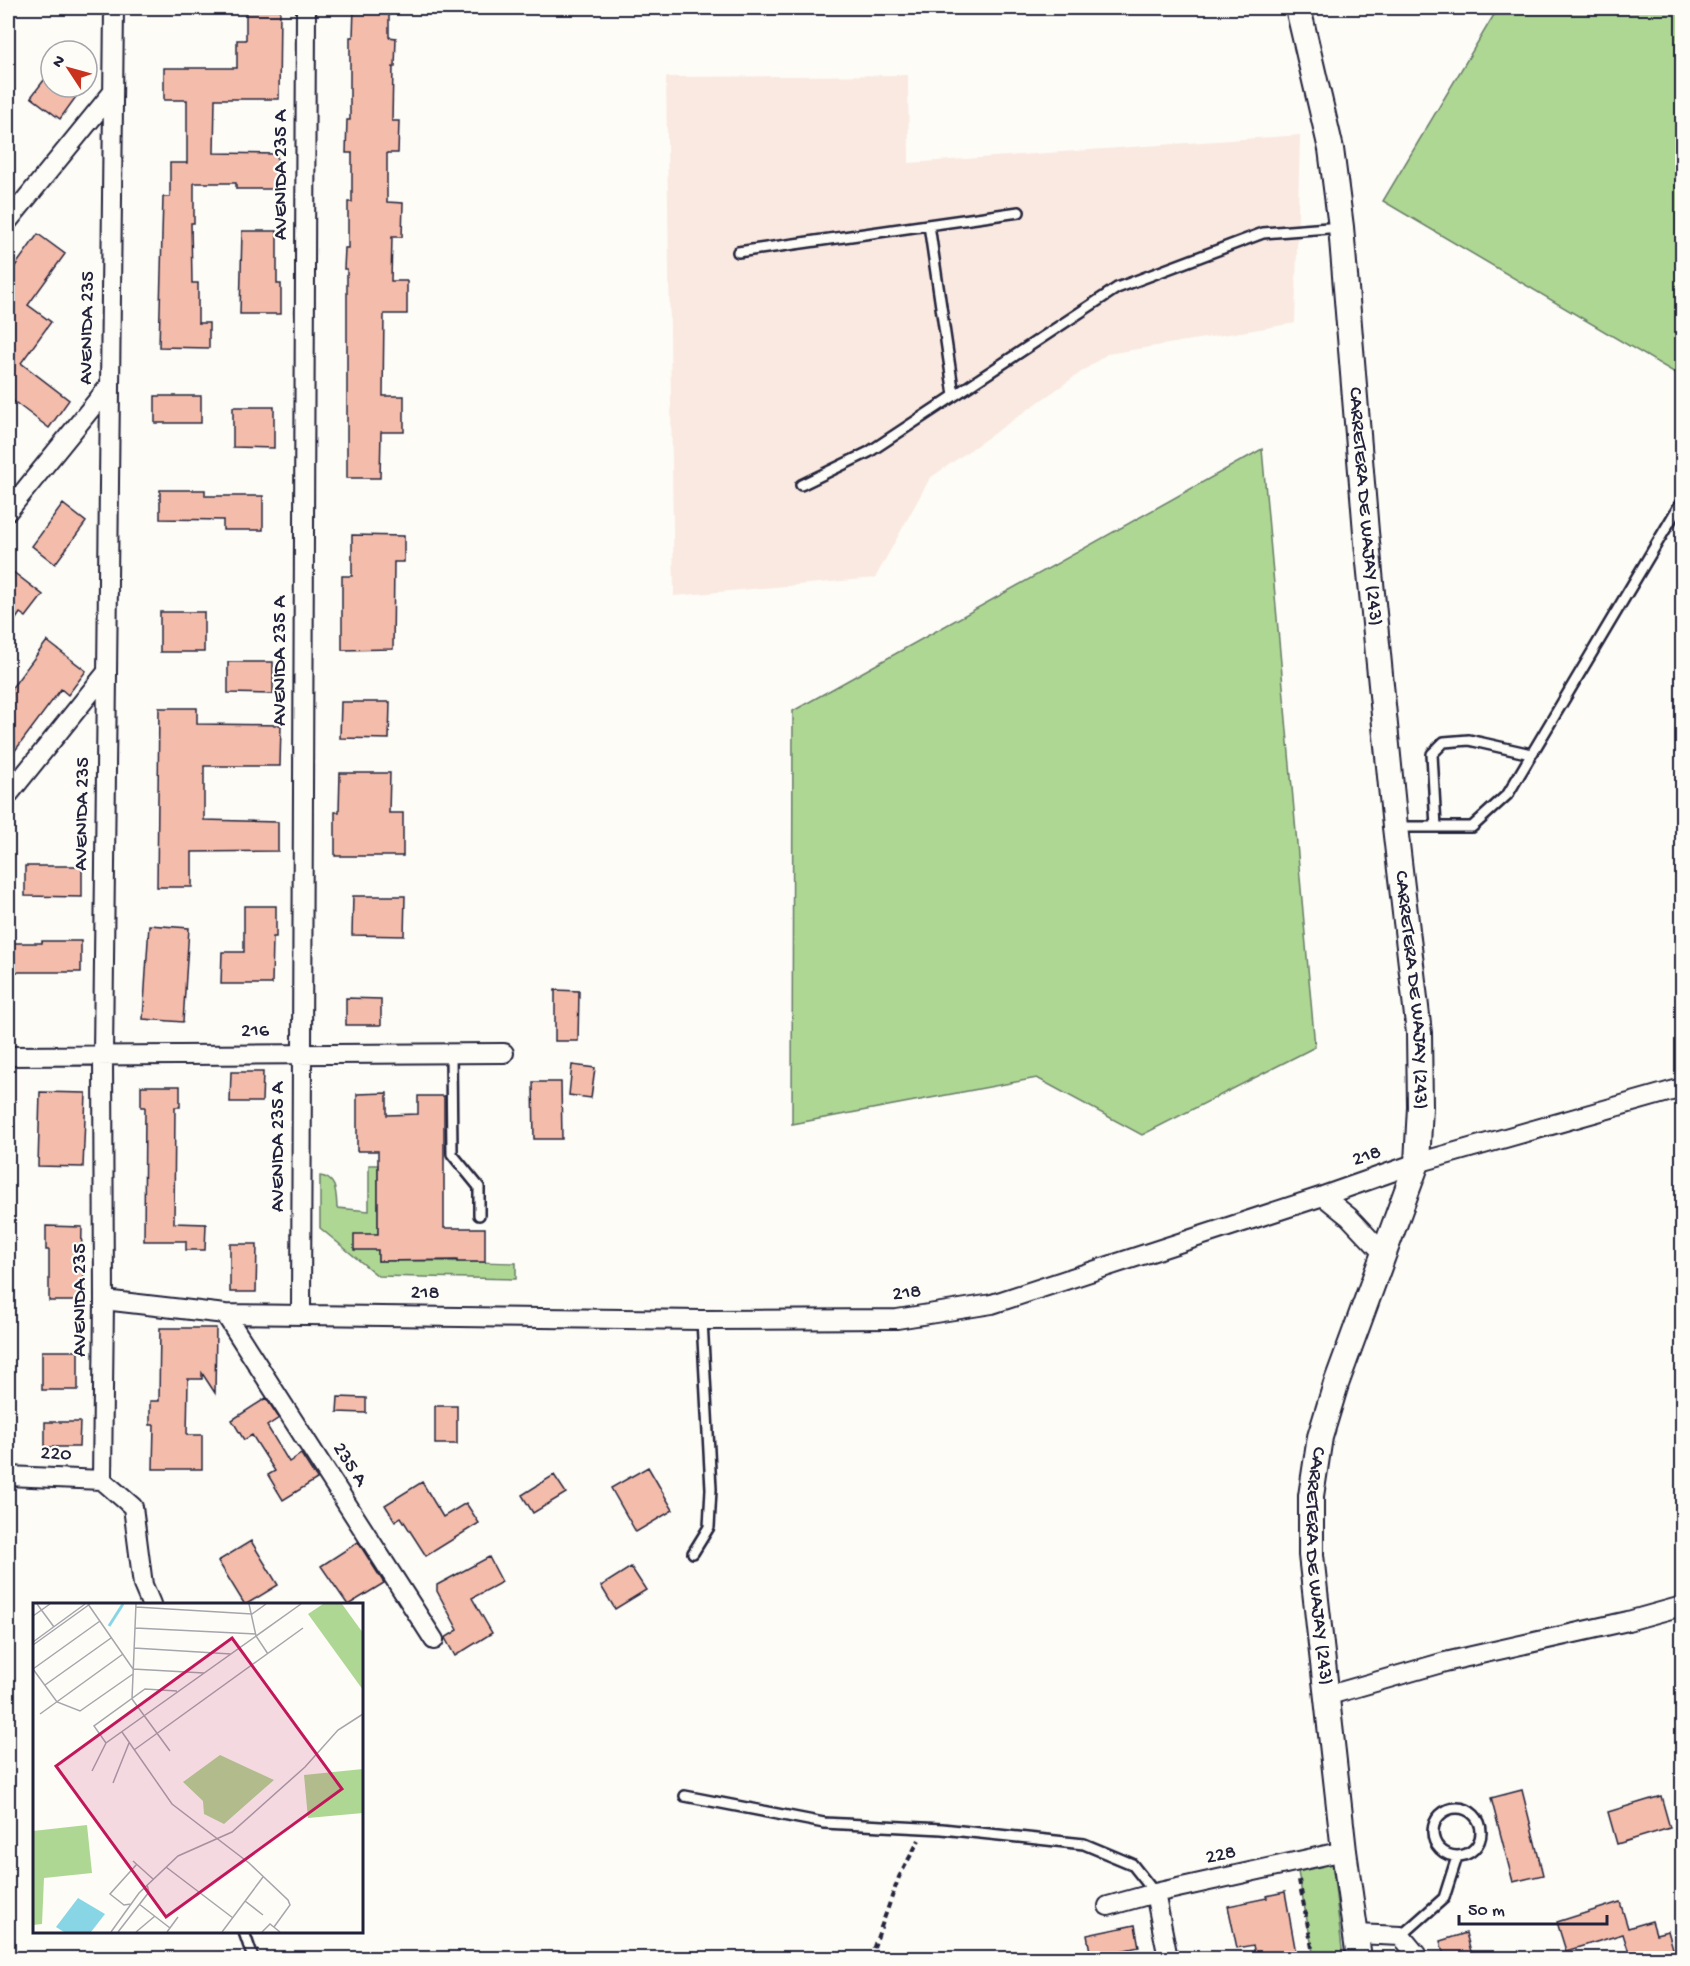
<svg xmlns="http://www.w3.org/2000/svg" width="1690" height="1966" viewBox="0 0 1690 1966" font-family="'Gochi Hand',sans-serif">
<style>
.built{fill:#fae9e0}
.green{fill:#aed794;stroke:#687c68;stroke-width:1.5}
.building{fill:#f4bcaa;stroke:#22223b;stroke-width:1.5}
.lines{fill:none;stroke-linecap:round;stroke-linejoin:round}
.service-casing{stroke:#22223b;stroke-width:14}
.minor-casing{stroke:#22223b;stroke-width:22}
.secondary-casing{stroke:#22223b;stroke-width:28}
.path{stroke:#22223b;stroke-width:4;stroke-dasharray:6 4.5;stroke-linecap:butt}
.service{stroke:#fdfcf7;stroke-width:9}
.minor{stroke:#fdfcf7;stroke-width:18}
.secondary{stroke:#fdfcf7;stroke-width:24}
.labels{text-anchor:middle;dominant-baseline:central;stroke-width:4.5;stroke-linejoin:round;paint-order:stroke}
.street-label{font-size:20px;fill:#22223b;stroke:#fdfcf7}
.inset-river{fill:none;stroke:#88d6e5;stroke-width:3}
.inset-road{fill:none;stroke:#a5a5ac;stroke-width:1.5}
.view{fill:#c2185b;fill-opacity:0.15;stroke:#c2185b;stroke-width:3}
.inset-edge{fill:none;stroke:#22223b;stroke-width:3}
</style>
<rect width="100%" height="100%" fill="#fdfcf7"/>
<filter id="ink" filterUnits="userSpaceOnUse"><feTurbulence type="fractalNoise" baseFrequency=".0167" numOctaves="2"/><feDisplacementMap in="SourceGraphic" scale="12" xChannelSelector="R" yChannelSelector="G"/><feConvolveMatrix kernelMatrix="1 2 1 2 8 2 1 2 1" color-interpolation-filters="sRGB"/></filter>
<g filter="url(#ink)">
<!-- built -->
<path class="built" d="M908,75L909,163L1300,135L1295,323L1107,354L930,478L875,578L674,596L666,77Z"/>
<!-- green -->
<path class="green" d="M1498,8H1682V377L1383,201Z
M1262,449L1315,1047L1142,1135L1037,1078L792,1124L793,711Z
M369,1165H378V1261C424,1260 470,1262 516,1263V1279L378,1276L320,1228V1176C337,1178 336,1193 337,1208L369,1211Z
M1332,1861L1343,1958H1314L1298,1872Z"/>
<!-- building -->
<path class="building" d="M246,8H280L279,99H215L214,153L277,154V189H236V183H194V223H191L192,283H198V323H209V348L159,347L163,197H170V163H187V100H164V68H237V40H246Z
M354,8H389V37L396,38L395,67H393L392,121H399L398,153H387V202L403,203L402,237H392L391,281H407V314H384L383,396H404V432H381L380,478H347V269H344L345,248H348V202H352V153H346L347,120H350V37H353Z
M51,71V87H83L60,119L31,97Z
M242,231H277V284H281V314H240Z
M38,234L65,254L28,305L51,322L21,363L69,400L49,428L8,397V276Z
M155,396H201V423H155Z
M233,407H274V448L233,447Z
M160,490H205V496H263V530H223V520L160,519Z
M63,504L86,522L55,564L32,546Z
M352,535L404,536V562H394L393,649L342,650V576H352Z
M8,568L43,595L26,617L20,613L8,631Z
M160,612H204V652H160Z
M47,641L86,671L68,695L61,689L8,760V693Z
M228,662H273V694L228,693Z
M341,702H390L389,739L340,738Z
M159,708H197V724L281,725L280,766H204V820L278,822V851L192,852V887H157Z
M340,773H390L389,813H403V856H335V812H339Z
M25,866H82V897L25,896Z
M353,896H405L404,936L352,935Z
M244,906H276V937H273L272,984H221L222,952H244Z
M149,925L189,928L183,1022L143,1019Z
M42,941H81V972H8V943H42Z
M555,990L579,991L578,1041H555Z
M346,998L381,999V1025H346Z
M572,1065L595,1068L591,1098L569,1095Z
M231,1072H263L262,1102H230Z
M533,1082H561L562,1139H534Z
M141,1086H180V1107H175L174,1223L206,1224L205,1250H186V1241H144L145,1107H141Z
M40,1092L86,1093L83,1167L38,1166Z
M387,1093V1115L418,1114V1096H444V1228H485V1262H457V1260L378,1261V1250H354V1234H378V1151H357V1094Z
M46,1226L82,1227L81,1270H84V1301H49V1250H46Z
M230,1244H257L256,1292H230Z
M160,1328H216L215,1393L202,1373V1379H188L187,1435H202V1469H153L154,1425H150V1401H159Z
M42,1351H78V1390H42Z
M338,1397L366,1398V1413L337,1412Z
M266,1398L279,1418L267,1426L289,1462L301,1454L317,1479L283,1500L268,1475L275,1471L252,1435L244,1440L232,1420Z
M435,1406H457V1444H435Z
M45,1422H80L79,1447H45Z
M648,1467L673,1510L636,1532L611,1488Z
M554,1475L566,1493L533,1513L522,1495Z
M422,1482L443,1517L466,1503L479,1523L426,1556L401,1517L395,1521L385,1505Z
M251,1541L278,1585L245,1605L218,1561Z
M358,1542L384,1583L348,1605L321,1566Z
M489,1557L502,1582L472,1598L492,1633L455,1656L445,1638L458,1630L437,1591V1585Z
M631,1567L646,1590L615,1609L601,1586Z
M1522,1790L1543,1875L1513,1882L1491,1798Z
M1661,1796L1670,1828L1617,1844L1608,1812Z
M1285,1892L1297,1959H1256L1253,1945L1237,1948L1228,1906L1267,1898L1266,1896Z
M1620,1902L1628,1928L1652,1921L1656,1934L1668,1931L1676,1959H1631L1623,1934L1566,1951L1557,1922Z
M1135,1925L1139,1947L1091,1957L1087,1935Z
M1466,1933L1473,1959H1445L1440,1941Z"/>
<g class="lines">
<!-- service casing -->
<g class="service-casing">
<path id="service" d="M929,225L954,395
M738,252L1019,212
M801,485L869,452L1117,288L1263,233L1341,227
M1396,827H1472L1508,794L1682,501
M1436,827L1432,754L1444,742L1469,740L1531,754
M451,1053L452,1154L479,1187V1215
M693,1553L709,1527L711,1489L702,1320
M685,1796L824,1823L942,1829L1084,1844L1132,1864L1155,1893
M1433 1832a24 24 0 1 1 48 0a24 24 0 1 1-48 0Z
M244,1932L253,1958
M1401,1936L1444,1898L1457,1857"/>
</g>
<!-- minor casing -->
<g class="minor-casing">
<path id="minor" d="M8,221L113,92
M8,511L110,385
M8,795L107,672
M8,1056L504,1053
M1323,1196L1349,1217L1384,1254
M104,1300L225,1314L702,1320L897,1319L992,1304L1323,1196L1417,1163L1682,1088
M225,1314L434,1640
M301,1314L306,8
M8,1476L102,1480
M102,1480L104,1300L103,1056L114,8
M102,1480L133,1507L143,1585L151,1604
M1326,1696L1445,1662L1628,1621L1682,1606
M1155,1893L1168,1958
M1108,1906L1155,1893L1344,1851
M1356,1934L1401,1936L1416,1954L1417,1958"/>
</g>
<!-- secondary casing -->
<g class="secondary-casing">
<g id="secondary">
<path id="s1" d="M1298,8L1331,149L1341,227L1366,532L1395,827L1419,1033L1420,1107L1417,1163L1336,1384L1320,1437L1311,1496V1555L1344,1851L1359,1958"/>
</g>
</g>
<!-- path -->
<path class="path" d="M1299,1880L1314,1958
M870,1958L899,1877L919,1840"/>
<!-- service -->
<use href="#service" class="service"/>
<!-- minor -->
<use href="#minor" class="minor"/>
<!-- secondary -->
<use href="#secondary" class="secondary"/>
</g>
</g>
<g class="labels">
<!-- street labels -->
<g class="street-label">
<text transform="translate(282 175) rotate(-90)">AVENIDA 235 A</text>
<text transform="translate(88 328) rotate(-89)">AVENIDA 235</text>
<text stroke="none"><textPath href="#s1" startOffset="504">CARRETERA DE WAJAY (243)</textPath></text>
<text transform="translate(281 661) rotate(-90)">AVENIDA 235 A</text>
<text transform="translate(83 814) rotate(-89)">AVENIDA 235</text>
<text stroke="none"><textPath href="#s1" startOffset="990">CARRETERA DE WAJAY (243)</textPath></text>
<text transform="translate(255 1032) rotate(-1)">216</text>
<text transform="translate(279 1147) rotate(-90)">AVENIDA 235 A</text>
<text transform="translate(1367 1157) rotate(-19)">218</text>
<text transform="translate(425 1294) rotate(1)">218</text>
<text transform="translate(907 1294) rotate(-7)">218</text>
<text transform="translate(81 1300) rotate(-90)">AVENIDA 235</text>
<text transform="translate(56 1455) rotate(3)">220</text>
<text transform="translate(349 1465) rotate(57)">235 A</text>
<text stroke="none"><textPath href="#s1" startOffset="1584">CARRETERA DE WAJAY (243)</textPath></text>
<text transform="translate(1221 1856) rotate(-13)">228</text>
</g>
</g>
<!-- overview -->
<g transform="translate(33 1603)">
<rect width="330" height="330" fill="#fdfcf7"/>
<path d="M290,1H309L330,30V87L275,11ZM187,152L241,177L191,221L171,211L170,198L150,179ZM330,166V210L275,215L271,172ZM54,222L59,270L11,275L9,321L0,322V228Z" fill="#aed794"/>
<path d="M45,295L72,311L58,329H31L23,324Z" fill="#88d6e5"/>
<path class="inset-river" d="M76,23L90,1"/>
<path class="inset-road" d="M4,1L21,24M55,1L100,66L171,70M103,1L99,96L137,148M216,1L223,33L235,51M103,4L219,11L233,1M0,13L17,1M102,25L223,31M0,39L52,1M0,42L57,1M101,45L198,51M0,66L24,99L47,108L100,71M0,66L67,18M12,82L78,35M7,111L90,51M89,129L139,201L216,260L255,297L257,302L241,324M73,140L61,123L112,86L144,88M101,147L270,25M59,168L73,140L268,1M80,180L96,140M100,258L120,276M133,264L200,315M212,298L230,312M98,301L91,302L77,291L104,261M106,301L137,325M78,329L106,290L145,253L199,229L272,164L305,127L330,111M85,329L116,289L114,282M103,329L122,313M134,329L145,314M189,329L230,274M229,329L237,321L247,329"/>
<path class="view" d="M199,35L309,186L133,314L23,163Z"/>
<rect width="330" height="330" class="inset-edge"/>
</g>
<!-- margin -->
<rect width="1690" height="1966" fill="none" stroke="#fdfcf7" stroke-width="30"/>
<rect x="15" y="15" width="1660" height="1936" fill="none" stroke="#22223b" stroke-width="2" filter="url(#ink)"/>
<!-- north arrow -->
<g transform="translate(69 69) rotate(306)"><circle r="28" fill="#fdfcf7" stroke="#a5a5ac" stroke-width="1.5"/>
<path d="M0-4.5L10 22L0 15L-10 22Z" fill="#c8321e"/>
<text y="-9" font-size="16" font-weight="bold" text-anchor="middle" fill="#22223b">N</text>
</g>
<!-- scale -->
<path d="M1459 1915v9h148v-9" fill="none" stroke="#22223b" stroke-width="3"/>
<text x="1468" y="1915" font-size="18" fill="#22223b" stroke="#fdfcf7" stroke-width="4.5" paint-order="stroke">50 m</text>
</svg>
